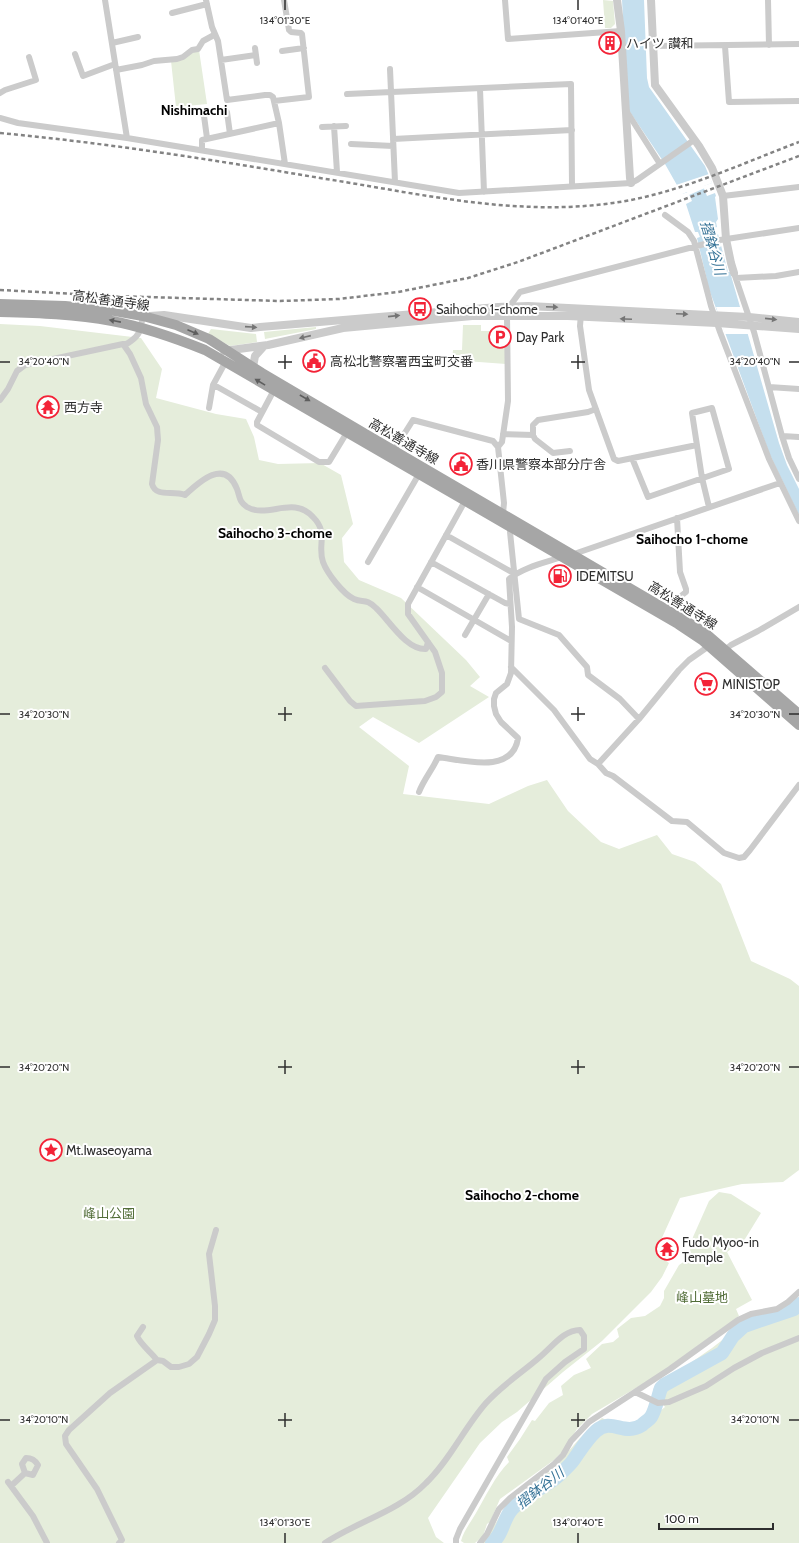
<svg xmlns="http://www.w3.org/2000/svg" width="799" height="1543" viewBox="0 0 799 1543" font-family="Cabin,'Noto Sans JP',sans-serif">
<style>
.green{fill:#e5eddb}
.water{fill:#c5dfee}
.pier{fill:#fff}
.lines{fill:none;stroke-linecap:round;stroke-linejoin:round}
.river{stroke:#c5dfee;stroke-width:14}
.minor{stroke:#cbcbcb;stroke-width:6}
.tertiary{stroke:#cbcbcb;stroke-width:8}
.primary{stroke:#a6a6a6;stroke-width:10}
.rail{stroke:#838383;stroke-width:2.5;stroke-dasharray:4 3;stroke-linecap:butt}
.oneway{fill:#757575}
.oneway2{fill:#5e5e5e}
.ticks{fill:none;stroke:#2e2e2e;stroke-width:1.5}
.labels{text-anchor:middle;dominant-baseline:central;stroke-width:4;stroke-linejoin:round;paint-order:stroke}
.poi-label{font-size:13px;fill:#2e2e2e;stroke:#fff;text-anchor:start}
.street-label{font-size:13px;fill:#2e2e2e;stroke:#fff}
.park-label{font-size:13px;fill:#526d38;stroke:#fff}
.neighbourhood-label{font-size:14px;font-weight:bold;fill:#000;stroke:#fff}
.water-label{font-size:14px;font-style:italic;fill:#367397;stroke:#fff}
.ticks-label{font-size:10px;text-anchor:middle;fill:#2e2e2e;stroke:#fff;stroke-width:4;stroke-linejoin:round;paint-order:stroke}
</style>
<rect width="100%" height="100%" fill="#fff"/>
<!-- green -->
<path class="green" d="M603,0L613,1L615,24L611,28H605Z
M199,50L207,104L176,107L171,61Z
M0,324L40,326L141,338L162,369L156,398L216,414L246,419L254,437L259,460L278,464L320,463L341,475L353,524L342,538L344,562L359,580L401,598L466,660L480,677L470,686L489,697L419,743L373,717L359,727L409,766L403,794L489,804L528,786L547,780L568,811L601,842L619,849L657,835L672,854L695,862L721,884L751,961L790,979L799,986V1170L783,1182L742,1184L680,1198L656,1251V1254L669,1263L662,1277L651,1292L602,1341L563,1372L517,1412L502,1422L480,1443L428,1518L436,1537L444,1543H0Z
M463,325H481V331H495L496,344H506V364L452,360L453,350H462Z
M316,327V329L265,339L264,332Z
M211,329L256,334L257,342L230,346L208,334Z
M719,1192L731,1194L761,1213L745,1239L727,1252L752,1300L736,1309L739,1316L658,1375L592,1414L577,1429L564,1450L554,1460L500,1499L490,1522L487,1524L483,1536L475,1543H464L461,1541C464,1530 471,1522 476,1513C486,1496 495,1476 509,1462L507,1457L520,1439L532,1420L535,1421L549,1403L563,1395L561,1386L574,1375L591,1368L586,1359L602,1344L613,1342L619,1337L617,1329L631,1318L645,1316L660,1306L664,1298V1291L679,1265L688,1259L693,1237L709,1201Z
M799,1302V1543H483L508,1504L553,1469L580,1438L602,1418L617,1425L640,1428L665,1407L653,1389L712,1348L747,1321L774,1315L793,1308Z"/>
<!-- water -->
<path class="water" d="M622,0H644L647,78L649,87L705,166L712,183L703,186L707,196L715,193L716,196L715,197L718,219L716,222L717,227L714,228L716,234H718L728,272H730L779,443L787,465L799,489V515L770,455L706,281L707,280L697,238L700,237L698,232H695L686,204L692,201L688,192L682,194L665,164L628,109Z"/>
<!-- pier -->
<path class="pier" d="M709,174L712,183L704,186L705,188L689,195L687,192L680,195L676,185Z
M716,307H741L749,334H725Z"/>
<g class="lines">
<!-- river -->
<path class="river" d="M492,1543C503,1534 503,1519 512,1509C525,1494 545,1488 559,1475C563,1471 568,1467 572,1462C580,1451 586,1440 596,1431C612,1417 624,1437 642,1425C645,1422 649,1420 651,1417C656,1409 658,1396 661,1388L664,1385L722,1353L733,1336L744,1326L788,1311L794,1309L799,1304"/>
<!-- minor -->
<path class="minor" d="M105,0L127,138
M206,0L212,27L218,41L227,100L265,95H270L273,97L279,123L285,164
M505,0L508,39L621,31
M768,0L769,45
M172,13L207,4
M112,43L138,37
M653,46L799,44
M725,46L729,102L799,101
M255,48L257,63
M282,51L304,48
M75,54L83,76L115,64
M221,60L256,55
M390,69L395,182
M116,70L142,65L154,61L177,59L183,57L192,50L198,49L203,41L214,35
M480,89L484,192
M0,93L5,90L36,80L29,57
M347,94L571,84L572,185
M274,101L309,97L302,34L301,33L291,32L289,30L284,0
M227,112L230,134
M627,112L660,164
M204,116L207,138
M0,118L18,123L127,138L459,193L631,183L637,180L694,140
M334,126L337,172
M322,127L346,126
M393,139L572,130
M351,144L393,146
M202,150V140L279,123
M723,196L799,187
M665,215L688,232L694,241L711,306L720,332L769,459L799,521
M734,273L754,332L782,436L789,458L799,479
M736,278L776,276L799,272
M581,314L580,326L589,390L614,459L618,461L697,445
M143,316C140,328 142,333 131,341C127,344 127,344 123,344L130,354L141,378L146,404L157,427L158,440L152,484C156,498 173,490 185,495C200,481 225,458 237,489C240,497 239,502 247,507C268,519 293,495 313,517C329,533 317,545 323,562C327,573 343,594 354,599C363,603 366,598 376,608C389,620 406,650 426,649L428,642
M214,385L262,412
M769,387L799,389
M274,390L257,422V425L319,462H329L349,429
M0,400L8,389L17,371L25,365L123,344
M209,408L213,385L226,361
M503,434L533,435
M782,436L799,437
M394,450L413,420L493,441L498,447
M570,451L553,453L535,439L533,435V425L538,420L588,412L596,409
M632,458L648,497L729,469L712,408L692,413L702,478L709,507
M503,513L504,503L498,447L502,442L508,401L507,316L512,303L520,292L720,240L799,228
M512,528L510,532L519,619L559,635L587,667L588,675L620,699L639,719
M446,535L515,574
M571,555L780,483
M368,562L419,474
M431,562L505,603L510,604
M417,587L511,641
M668,610L672,603L686,592V589L680,572L677,518
M465,635L489,594
M709,646L689,660L679,670L639,719L598,764L606,773L613,776L672,821L687,822L724,853L739,858L744,857L750,850L799,785
M726,649L731,645L758,631L799,607
M511,667L554,710L590,759L598,764
M325,668L350,701L356,706L425,701L436,697L442,692V673L435,652L408,614V604L465,501
M419,792C424,779 433,769 438,757C463,760 513,775 518,738L501,722L496,714L494,706V699L496,693L507,684L511,673L512,627L509,579C524,567 544,563 562,557
M143,1327L137,1336C141,1345 151,1352 157,1360
M635,1392L658,1403L669,1402L706,1386L734,1368L762,1353L799,1338
M8,1482L33,1516L47,1543
M11,1486L25,1473L22,1464L26,1458C32,1458 35,1460 38,1465L33,1475L25,1473
M119,1543L122,1540L97,1489L66,1444L65,1436L69,1430L110,1393L157,1360L163,1361L171,1367H179L189,1364L197,1357L209,1334L215,1320V1306L209,1254L216,1230
M325,1543C358,1521 398,1512 426,1483C450,1460 464,1428 486,1403C502,1385 523,1372 541,1356C553,1346 564,1330 580,1330L584,1336V1349L565,1362L546,1379L460,1529L456,1539V1543
M480,1543L487,1534L499,1509L510,1498L554,1464L563,1455L571,1441L589,1422L670,1369L738,1320L751,1314L777,1309L788,1302L799,1292"/>
<!-- tertiary -->
<path class="tertiary" d="M617,0L621,31L630,178L631,183
M651,0L655,85L699,146L712,168L723,196L726,239L731,263L734,273
M150,316L164,315L251,328L260,327L498,307L528,306L749,317L799,322
M224,351L268,345L343,328L472,316H568L717,323L799,329
M253,367L255,356L264,346"/>
<!-- primary -->
<path class="primary" d="M0,304L65,306L115,311L143,316L176,325L209,339L262,373L369,436L703,631L799,714
M0,312C38,313 75,314 112,321C144,327 175,338 205,350L678,624L702,640L799,725"/>
<!-- rail -->
<path class="rail" d="M0,133C107,143 214,160 320,178C417,193 514,217 613,203C677,194 738,165 799,142
M0,290L114,296L280,301L339,299L398,292L468,278L518,262L799,156"/>
</g>
<!-- one-way arrows -->
<defs><path id="oneway-solid" d="M-6-.8H1V-3.2L6.5 0L1 3.2V.8H-6Z"/></defs>
<g class="oneway">
<use href="#oneway-solid" transform="translate(552 307) rotate(2)"/>
<use href="#oneway-solid" transform="translate(682 314) rotate(3)"/>
<use href="#oneway-solid" transform="translate(394 316) rotate(-6)"/>
<use href="#oneway-solid" transform="translate(626 319) rotate(-177)"/>
<use href="#oneway-solid" transform="translate(771 319) rotate(6)"/>
<use href="#oneway-solid" transform="translate(251 327) rotate(4)"/>
<use href="#oneway-solid" transform="translate(305 337) rotate(167)"/>
</g>
<g class="oneway2">
<use href="#oneway-solid" transform="translate(115 321) rotate(-169)"/>
<use href="#oneway-solid" transform="translate(193 332) rotate(23)"/>
<use href="#oneway-solid" transform="translate(260 382) rotate(-149)"/>
<use href="#oneway-solid" transform="translate(305 398) rotate(30)"/>
</g>
<!-- ticks -->
<path class="ticks" d="M285,0V10M578,0V10M285,355V369M578,355V369M0,362H10M278,362H292M571,362H585M789,362H799M285,707V721M578,707V721M0,714H10M278,714H292M571,714H585M789,714H799M285,1060V1074M578,1060V1074M0,1067H10M278,1067H292M571,1067H585M789,1067H799M285,1413V1427M578,1413V1427M0,1420H10M278,1420H292M571,1420H585M789,1420H799M285,1533V1543M578,1533V1543"/>
<!-- icons -->
<defs>
<g id="building-ring" transform="scale(1.15)"><circle r="9.5" fill="#fff" stroke="#f32337" stroke-width="1.5"/><path d="M-4-6H4V6H1V3H-1V6H-4ZM-2.5-4.3h1.7v1.8h-1.7ZM.8-4.3h1.7v1.8H.8ZM-2.5-1h1.7V.8h-1.7ZM.8-1h1.7V.8H.8Z" fill="#f32337"/></g>
<g id="bus-ring" transform="scale(1.15)"><circle r="9.5" fill="#fff" stroke="#f32337" stroke-width="1.5"/><path d="M-5-6H5V4H4V6H2V4H-2V6H-4V4H-5ZM-3.5-4V0h7V-4ZM-3.5 1.2v1.5H-2V1.2ZM2 1.2v1.5H3.5V1.2Z" fill="#f32337"/></g>
<g id="parking-ring" transform="scale(1.15)"><circle r="9.5" fill="#fff" stroke="#f32337" stroke-width="1.5"/><path d="M-3.5-5.5H1a3.5 3.5 0 0 1 0 7H-1V5.5H-3.5ZM-1-3.4V-.6H.8a1.4 1.4 0 0 0 0-2.8Z" fill="#f32337"/></g>
<g id="civic-ring" transform="scale(1.15)"><circle r="9.5" fill="#fff" stroke="#f32337" stroke-width="1.5"/><path d="M-.6-6.5H3V-4.5H.6V-3L4-1V1h2V6H-6V1h2V-1L-.6-3ZM-1.2 2.5V6h2.4V2.5Z" fill="#f32337"/></g>
<g id="temple-ring" transform="scale(1.15)"><circle r="9.5" fill="#fff" stroke="#f32337" stroke-width="1.5"/><path d="M0-6L5-2H3V0L6.5 2.5H4V6H1.5V3h-3V6H-4V2.5H-6.5L-3 0V-2H-5Z" fill="#f32337"/></g>
<g id="fuel-ring" transform="scale(1.15)"><circle r="9.5" fill="#fff" stroke="#f32337" stroke-width="1.5"/><path d="M-5.5-6h7V0h2V4h1.3V-2.5L3-4.5l.8-.8L6-3V5H2.5V1h-1V6h-7ZM-4.2-4.7v3.2H.2V-4.7Z" fill="#f32337"/></g>
<g id="supermarket-ring" transform="scale(1.15)"><circle r="9.5" fill="#fff" stroke="#f32337" stroke-width="1.5"/><path d="M-6-5.5h2.5l.6 2H6L4.5 2H-2.5L-4.4-4H-6ZM-1.5 3.2a1.3 1.3 0 1 0 .1 0ZM3 3.2a1.3 1.3 0 1 0 .1 0Z" fill="#f32337"/></g>
<g id="sight-ring" transform="scale(1.15)"><circle r="9.5" fill="#fff" stroke="#f32337" stroke-width="1.5"/><path d="M0-6L1.8-2.2L6-1.7L2.9 1.2L3.7 5.4L0 3.3L-3.7 5.4L-2.9 1.2L-6-1.7L-1.8-2.2Z" fill="#f32337"/></g>
</defs>
<g fill-rule="evenodd">
<use href="#building-ring" x="610" y="43"/>
<use href="#bus-ring" x="420" y="309"/>
<use href="#parking-ring" x="500" y="337"/>
<use href="#civic-ring" x="314" y="361"/>
<use href="#temple-ring" x="48" y="407"/>
<use href="#civic-ring" x="461" y="464"/>
<use href="#fuel-ring" x="560" y="576"/>
<use href="#supermarket-ring" x="706" y="684"/>
<use href="#sight-ring" x="51" y="1150"/>
<use href="#temple-ring" x="667" y="1249"/>
</g>
<g class="labels">
<!-- poi labels -->
<g class="poi-label">
<text x="626" y="43">ハイツ 讃和</text>
<text x="436" y="309">Saihocho 1-chome</text>
<text x="516" y="337">Day Park</text>
<text x="330" y="361">高松北警察署西宝町交番</text>
<text x="64" y="407">西方寺</text>
<text x="476" y="464">香川県警察本部分庁舎</text>
<text x="576" y="576">IDEMITSU</text>
<text x="722" y="684">MINISTOP</text>
<text x="66" y="1150">Mt.Iwaseoyama</text>
<text x="682" y="1242">Fudo Myoo-in<tspan x="682" dy="15">Temple</tspan></text>
</g>
<!-- street labels -->
<g class="street-label">
<text transform="translate(111 300) rotate(8)">高松善通寺線</text>
<text transform="translate(404 441) rotate(30)">高松善通寺線</text>
<text transform="translate(683 605) rotate(32)">高松善通寺線</text>
</g>
<!-- park labels -->
<g class="park-label">
<text x="109" y="1213">峰山公園</text>
<text x="702" y="1297">峰山墓地</text>
</g>
<!-- neighbourhood labels -->
<g class="neighbourhood-label">
<text x="194" y="110">Nishimachi</text>
<text x="275" y="533">Saihocho 3-chome</text>
<text x="692" y="539">Saihocho 1-chome</text>
<text x="522" y="1195">Saihocho 2-chome</text>
</g>
<!-- water labels -->
<g class="water-label">
<text transform="translate(713 248) rotate(74)">摺鉢谷川</text>
<text transform="translate(540 1488) rotate(-38)">摺鉢谷川</text>
</g>
</g>
<g class="ticks-label">
<text x="285" y="24">134°01'30"E</text>
<text x="578" y="24">134°01'40"E</text>
<text x="44" y="365">34°20'40"N</text>
<text x="755" y="365">34°20'40"N</text>
<text x="44" y="718">34°20'30"N</text>
<text x="755" y="718">34°20'30"N</text>
<text x="44" y="1071">34°20'20"N</text>
<text x="755" y="1071">34°20'20"N</text>
<text x="44" y="1423">34°20'10"N</text>
<text x="755" y="1423">34°20'10"N</text>
<text x="285" y="1526">134°01'30"E</text>
<text x="578" y="1526">134°01'40"E</text>
</g>
<!-- scale -->
<path d="M659 1523v6h114v-6" fill="none" stroke="#2e2e2e" stroke-width="2"/>
<text x="665" y="1523" font-size="12" fill="#2e2e2e" stroke="#ffffff" stroke-width="3" paint-order="stroke">100 m</text>
</svg>
